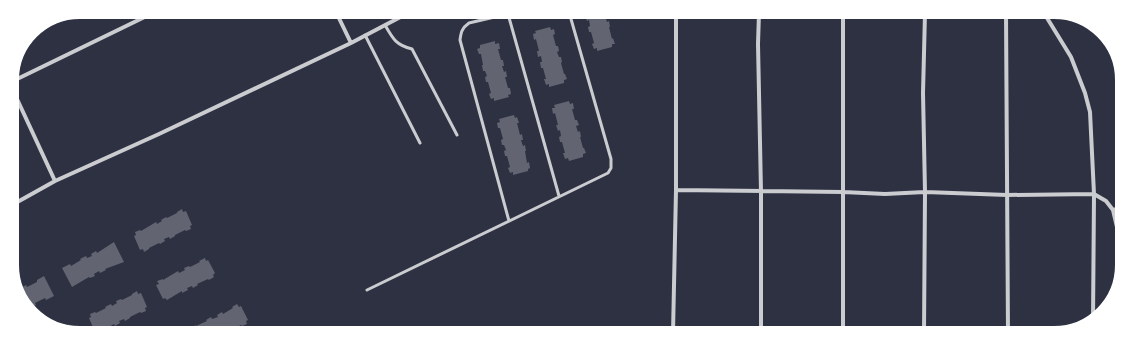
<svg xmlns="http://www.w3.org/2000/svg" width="1134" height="345" viewBox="0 0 1134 345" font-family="Rubik,sans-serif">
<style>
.building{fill:#626471}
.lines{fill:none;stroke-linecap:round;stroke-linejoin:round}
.service{stroke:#caccd0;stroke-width:3}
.minor{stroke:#caccd0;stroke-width:4}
.rim{fill:none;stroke:#fff;stroke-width:2}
</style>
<rect width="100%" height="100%" fill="#2d3142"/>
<!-- building -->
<path class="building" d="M586,12H607V16H605L607,22L609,21L610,27H609L612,39L613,38L615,44H612V47L597,51V48L594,49L592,44L594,43L591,32H589L588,27L590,26L589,20L587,21L585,16L587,15Z
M550,27L551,30L554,29L555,34L553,35L556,46H558L559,51L557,52L559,57H561L562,62L561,63L564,74H565L567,79L564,80V83L549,87V84L546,85L544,79H546L543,68H541L540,62H542L541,56L538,57L537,51H539L536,39L534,40L533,34L536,33L535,31Z
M495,41V44L499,43L500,49H498L501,60H503L504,66H502L504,72L506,71L507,77H505L508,88H510L511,94L508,95L509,97L494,101V98L491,99L489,94L491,93L488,82H486L485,77L487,76L485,71H483L482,65H483L481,54H479L477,49L480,48V45Z
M569,101L570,104L573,103L574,109H572L575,120H577L579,125L576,126L578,132L580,131L581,137H580L583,148H584L586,153L583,154V157L569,161L568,158L565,159L563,153H565L562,142H560L559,137L561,136L560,130L558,131L556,125H558L555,113L553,114L552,108H555L554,105Z
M514,115L515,118L517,117L519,123H517L520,135L522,134L523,140H521L523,146L525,145L526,151H525L527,163L529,162L530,168L528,169V171L513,175V172L510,173L508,168L510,167L507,156H505L504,151L506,150L504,145H502L501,140L503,139L500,128H498L497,123L500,122L499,119Z
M182,209L183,212L186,211L192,225L190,226L191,229L186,231L185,230L175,235V236L170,239L169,237L164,239L165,241L160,244L159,243L149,248V249L144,252L143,249L140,250L134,236L136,235L135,232L140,230L141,231L156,222L157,224L162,221L161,220L166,217L167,218L177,213V212Z
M114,242L124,262L105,269L106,270L100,273L99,271L94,274L95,276L90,278L89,277L72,287L62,268L70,264L71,266L81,260L80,259L86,256L87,258L92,256L91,254L96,251L97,253Z
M205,258L206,261L208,260L215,273L213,275L214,277L209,280L208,279L197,284L198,285L193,288L192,286L187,288L188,290L182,293V291L167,300L165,298L163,299L156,285L159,284L157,281L163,279V280L178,271L179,273L185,270L184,268L189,266L190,267L200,262L199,261Z
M44,276L54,296L46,300L45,298L35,303L36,305L31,307L29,305L27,306L19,291L22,290L21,288L26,285L27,287L37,282V280Z
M137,291L138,294L141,293L147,307L145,308L146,311L141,313L140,312L130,317V318L125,321L124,319L119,321L120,323L115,326L114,324L104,330V331L103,332H95L89,318L91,317L90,314L95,312L96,313L106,308L105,307L111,304L112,306L117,303L116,301L121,299L122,300L132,295V294Z
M237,304L239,307L241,306L248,320L246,321L247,324L242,326L241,325L231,330V331L230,332H188L192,330L190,328L196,325V326L207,321L206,320L211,317L212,319L218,317L217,315L222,312L223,314L233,308L232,307Z
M69,324L70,327L73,326L76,332H62L60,331Z"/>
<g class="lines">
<!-- service -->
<path class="service" d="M508,14L559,196
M385,25C393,39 396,45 412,49L457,135
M365,35L420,143
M509,221L460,40C461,32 462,28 469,23L516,12
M367,290L608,173L611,168V159L569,12"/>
<!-- minor -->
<path class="minor" d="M336,12L351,43
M759,13L758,44L761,192V333
M1006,13L1008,334
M1044,13L1071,57L1085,93L1090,112L1094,194L1093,321
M11,82L157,11
M11,86L55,181
M676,190L843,192L885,194L925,192L1007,195L1094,194
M1094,194L1106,201L1113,210L1121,244
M12,205L55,181L159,134L351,43L410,12
M1113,210L1121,208
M673,333L676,190V12
M843,333V13
M924,334L925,192L923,93L925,13"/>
</g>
<!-- crop -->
<path d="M0 0H1134V345H0ZM80 18H1054A62 62 0 0 1 1116 80V265A62 62 0 0 1 1054 327H80A62 62 0 0 1 18 265V80A62 62 0 0 1 80 18Z" fill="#fff" fill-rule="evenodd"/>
<path class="rim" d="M80 18H1054A62 62 0 0 1 1116 80V265A62 62 0 0 1 1054 327H80A62 62 0 0 1 18 265V80A62 62 0 0 1 80 18Z"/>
</svg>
